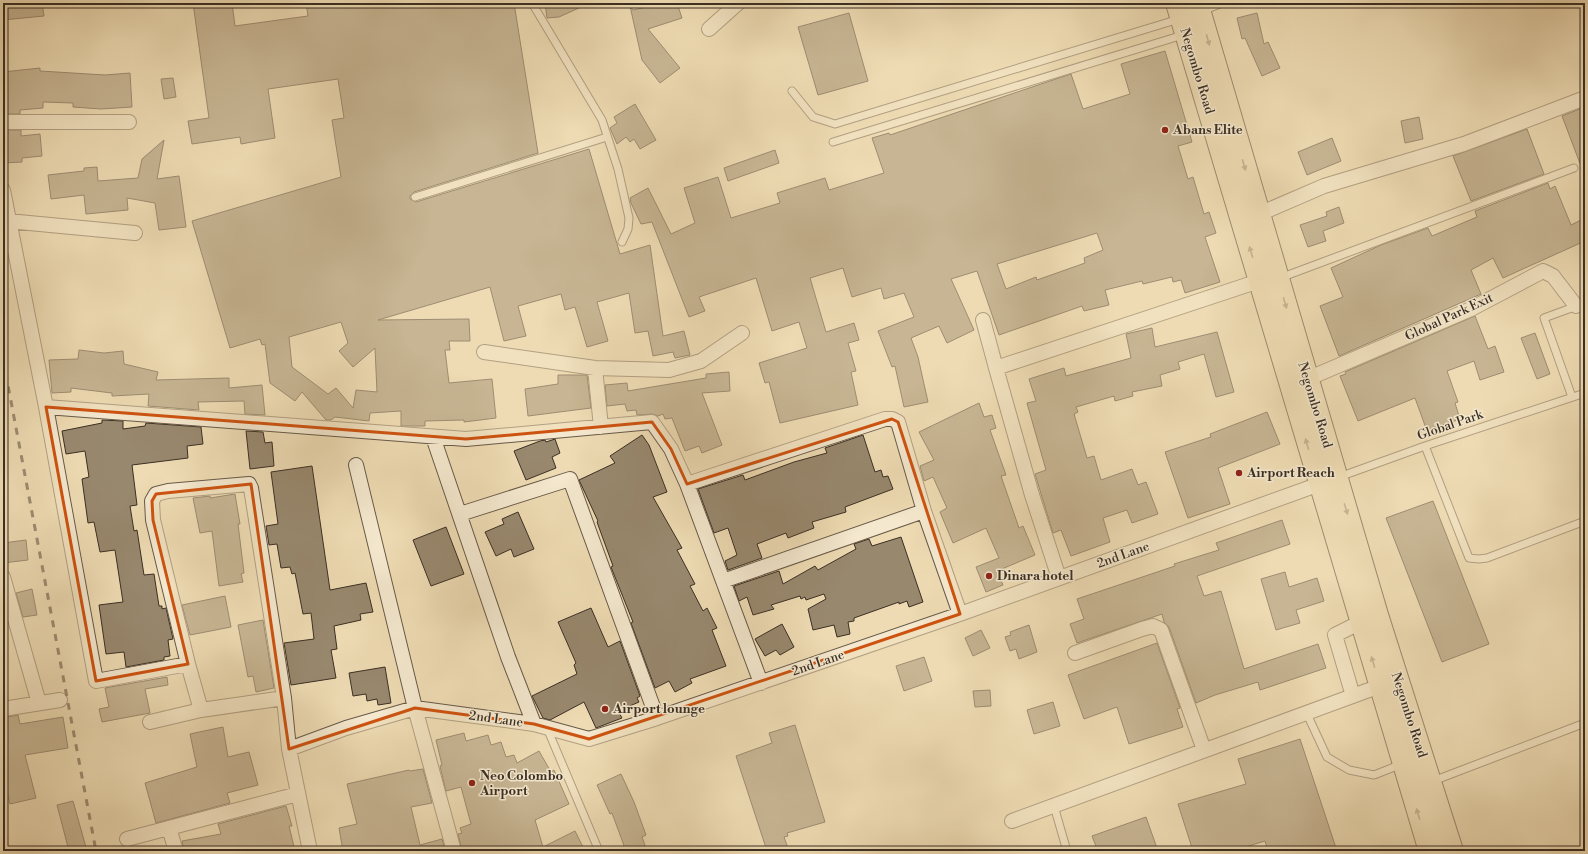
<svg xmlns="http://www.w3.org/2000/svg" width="1588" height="854" viewBox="0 0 1588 854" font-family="'Libre Bodoni',serif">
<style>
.building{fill:#98886e;stroke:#3b2f24;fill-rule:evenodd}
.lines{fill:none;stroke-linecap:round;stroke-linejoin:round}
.service-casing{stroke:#685a48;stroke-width:9}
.minor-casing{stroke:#685a48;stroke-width:16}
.trunk-casing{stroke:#3b2f24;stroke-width:24}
.service{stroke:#f4e8ce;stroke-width:7}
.minor{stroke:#f4e8ce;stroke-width:14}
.trunk{stroke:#eedbb3;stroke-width:22}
.rail{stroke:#3b2f24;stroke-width:3;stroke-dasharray:7 7;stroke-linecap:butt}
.oneway{fill:#94856c}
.marked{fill:none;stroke:#ce5310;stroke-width:3;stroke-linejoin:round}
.poi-dot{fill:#8f2418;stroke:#f4e8ce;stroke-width:1.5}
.labels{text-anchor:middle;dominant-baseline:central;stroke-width:3;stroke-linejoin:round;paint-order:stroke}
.street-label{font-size:13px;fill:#3b2f24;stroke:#f4e8ce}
.poi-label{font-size:13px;font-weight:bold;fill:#3b2f24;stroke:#f4e8ce;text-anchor:start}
</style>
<rect width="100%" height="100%" fill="#eedbb3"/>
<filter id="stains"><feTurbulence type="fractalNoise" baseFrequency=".005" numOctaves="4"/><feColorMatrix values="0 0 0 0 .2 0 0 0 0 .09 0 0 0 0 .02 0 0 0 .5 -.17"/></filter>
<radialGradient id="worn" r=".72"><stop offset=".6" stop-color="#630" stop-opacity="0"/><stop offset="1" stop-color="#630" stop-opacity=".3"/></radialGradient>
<!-- building -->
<path class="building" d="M3,3H42L44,16L3,20Z
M193,3H232L235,26L308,16L306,3H514L538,153L414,192L410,196V199L416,202L589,149L620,254L650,245L663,336L684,331L690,355L675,358L673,352L653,356L648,331L635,333L629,293L597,302L608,341L587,347L575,307L565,310L561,294L518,306L526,336L504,341L490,287L378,320L469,319L470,341H449L450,350H445L449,383L492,379L496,418L464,422V420L425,421V426H401V411L370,413L369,421L335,417L331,420H326L302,392L295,401L270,383L265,344L262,345L260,339L230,348L192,221L341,177L332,120L344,118L338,79L268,89L275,138L241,144L240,137L192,144L188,121L209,118ZM341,322L348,343L339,351L353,367L375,348L377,392L356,390L353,408L336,388L328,394L292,367L289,337Z
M545,3H590L559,17L547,18Z
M665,3H677L682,18L648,29L680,68L660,83L642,60L630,6L633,10Z
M849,13L868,81L818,95L798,27Z
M1257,13L1264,44L1268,42L1280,68L1262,76L1245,38L1242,39L1237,18Z
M1165,51L1192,142L1178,146L1188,179L1193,177L1204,214L1209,212L1216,233L1205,237L1220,282L1185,293L1181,280L1173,282L1172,277L1143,284L1142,281L1105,290L1109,305L1084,311L1082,306L999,335L977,271L951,279L974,330L947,343L939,326L911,338L918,357L928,402L904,407L895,366L892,367L878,331L914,317L904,293L884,299L881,288L852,297L843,268L810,278L826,332L854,323L859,340L848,343L856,371L851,372L858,405L780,423L769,382L765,383L759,363L807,348L799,322L772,331L756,278L699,297L705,311L689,317L652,222L641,224L631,203L630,198L648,188L671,234L695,223L684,188L718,177L731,218L780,203L777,193L825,178L829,190L884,173L872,138L889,133L890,135L1044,83L1071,74L1083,109L1130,94L1121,64ZM1097,233L1103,250L1084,258L1085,263L1037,280L1036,277L1006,289L997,264Z
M40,68V71L105,75L130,73L132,107L101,109L73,107V103L43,102V108L20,110V114H5L3,72Z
M173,78L176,97L164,99L161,79Z
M635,104L656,140L640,149L634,139L630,142L626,137L617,144L610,128L617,123L614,117Z
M1585,107V173L1584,174L1562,116Z
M1419,117L1423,139L1405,143L1401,121Z
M1527,129L1544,174L1471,201L1453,156Z
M7,130H21V136L40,134L42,156L22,158V162L3,163V134H8Z
M1332,138L1341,161L1307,175L1298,152Z
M164,140L157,179L179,176L186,227L159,230L155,203L127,198L128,210L86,214L84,195L51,199L48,175L84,171V168L97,167L98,181L138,178L142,159Z
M775,150L779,163L728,181L724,168Z
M1548,183L1550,189L1555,186L1571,225L1585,218V241L1503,278L1493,258L1471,270L1481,294L1339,356L1320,306L1343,297L1331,268L1381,245L1428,228L1432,236L1477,217L1475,211Z
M1339,207L1344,223L1323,231L1326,241L1308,247L1300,225L1327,216L1326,212Z
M1475,316L1488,349L1495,346L1504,372L1480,380L1474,361L1447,371L1458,402L1455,403L1460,419L1427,431L1415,398L1358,421L1340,376L1346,374L1345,372Z
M1152,328L1155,347L1217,332L1234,392L1216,397L1204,354L1178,362L1180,369L1160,375L1162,386L1132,392L1133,396L1115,401L1114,396L1076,407L1078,412L1074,414L1087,458L1094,456L1101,480L1132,469L1138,485L1146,482L1158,514L1132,523L1127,510L1103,518L1110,542L1071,556L1061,530L1053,533L1035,474L1046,470L1027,403L1036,401L1029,379L1064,368L1066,376L1131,358L1126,334Z
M1535,333L1550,374L1537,379L1521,338Z
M79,350L104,353L123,351L124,364L158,372L156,380L229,378V388L262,385L265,415L245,414L244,401L198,402L199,410L148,406L149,394L112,396V393L71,388V392L52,393L49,360L78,359Z
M729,372L730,391L702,393L722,445L702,453L699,446L685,451L672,418L665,419L663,414L658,416L652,414L637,415L636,410L627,411L625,404L607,406L605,385L627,383L628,391L706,378V374Z
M558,375H587L591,408L528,416L525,389L558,384Z
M979,403L984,417L992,415L996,428L990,430L1006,475L1001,476L1019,528L1023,526L1035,555L997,571L1003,585L986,592L976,567L999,558L986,528L953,543L940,512L947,508L933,477L924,481L920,466L934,460L919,432Z
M1267,412L1280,444L1218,468L1230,504L1188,518L1165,452L1211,437L1210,434Z
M102,420L123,421V429L145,426L146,423L201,427L203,444L187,446L188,458L132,465L137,505L130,506L134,531L137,530L144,575L154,574L159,606H162V609L166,608L173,639L168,640L170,656L164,657V660L126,667L124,652L106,654L99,605L123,602L115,550L100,552L94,522L88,523L82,479L89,477L85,451L66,454L62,431L102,423Z
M246,431L263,432L265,443L272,442L274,466L250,469Z
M642,435L649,445L667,492L653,497L682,548L677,550L695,584L690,586L703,611L707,608L717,628L712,630L726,666L690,679L692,683L675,692L669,681L655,688L631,623L633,622L611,567L613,566L597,522L598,521L579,480L615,463L610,456Z
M863,435L875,472L881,470L883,477L888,476L893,489L845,507L846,512L812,522L814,528L788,538L786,533L757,544L762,558L728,570L725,561L737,555L728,528L714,533L698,489L743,475L745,480L794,462L827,453L825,448Z
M555,439L560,453L552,457L556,468L526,480L514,451L540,441L545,440L546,442Z
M312,466L330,590L366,583L373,612L360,614L361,620L334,626L337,649L331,650L336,678L291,685L284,643L314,639L311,613L303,614L295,573L292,574L290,567L281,568L277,544L269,545L266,526L278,524L271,472Z
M235,494L240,524H238L244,573L241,574L243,582L219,586L212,531L200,533L193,498L210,496V498Z
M1433,501L1489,644L1442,662L1386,518Z
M518,512L534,549L514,557L511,549L496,556L485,532L504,524L502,519Z
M1282,520L1290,544L1197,576L1204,596L1221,591L1244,669L1318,644L1326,668L1260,690L1258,682L1215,695L1196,703L1169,627L1164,622L1162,614L1077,643L1070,624L1084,619L1077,599L1175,566L1174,564L1219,550L1216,543Z
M446,527L464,574L431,586L413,540Z
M901,537L923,602L909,607L907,601L899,604V602L854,618V621L848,622L850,634L837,637L834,625L813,630L808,609L826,599L824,594L806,600L805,597L801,599L800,596L771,605L774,609L753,615L747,597L739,601L734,586L779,571L783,584L815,566L818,570L856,549L854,544L869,539L872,546Z
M26,540L28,560L3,563V543Z
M1285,572L1289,587L1317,578L1324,601L1296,610L1300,623L1276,630L1261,579Z
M32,589L37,615L23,617L16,593Z
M225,596L231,627L190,635L182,605Z
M591,608L608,647L620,641L640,696L637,698L639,702L618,711L622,718L596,728L584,702L550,720L543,718L532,696L577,674L574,665L576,663L558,622Z
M263,620L274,688L256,692L253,676L248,677L238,625Z
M782,624L794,647L780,655L776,650L765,656L755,639Z
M1029,625L1037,652L1019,659L1016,649L1010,651L1005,637L1011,635L1010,632Z
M981,630L990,648L973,656L965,638Z
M1157,643L1180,708L1177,709L1183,727L1129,744L1117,707L1084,719L1068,675Z
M924,657L932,681L904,691L896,666Z
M385,667L391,703L378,705L377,699L367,701L366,694L353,696L349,673Z
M167,677L168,685L145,689L150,713L102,722L99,709L109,707L105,688Z
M990,690L991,706L975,707L973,691Z
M1053,702L1060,726L1034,734L1027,710Z
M18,715L20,724L63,717L68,748L25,755L36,798L10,804L3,774V718Z
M795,725L825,822L787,833L788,836L784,837L789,851H767L736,756L772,743L769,733Z
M223,727L228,757L249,752L258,785L227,793L230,803L156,823L145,783L197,767L190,734Z
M464,733L466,741L488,735L491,745L501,742L506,757L514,755L517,763L539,751L551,772L554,770L569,804L535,820L543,847L575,831L585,851H462L458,834L462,833L460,828L471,824L461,787L446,791L440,766L442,765L436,740Z
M1300,739L1337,851H1268L1265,841L1232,851H1193L1178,804L1246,784L1238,759Z
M423,769L432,803L411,807L420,845L442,839L445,851H343L339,828L357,824L347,784L409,770L410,771Z
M621,774L634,802L646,835L642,837L647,851H626L612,813L610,814L597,785Z
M73,801L87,851H69L57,805Z
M286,806L292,826H289L295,851H239V848L226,851H184L182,841L221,834L218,824Z
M1146,817L1158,851H1098L1092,836Z"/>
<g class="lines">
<!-- service casing -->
<g class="service-casing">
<path id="service" d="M532,3L602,120L618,169L629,218L628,229L622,242
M1202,11L1222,3
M792,91L813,117L835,124L1179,19
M833,142L1183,35
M415,197L607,137
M1280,278L1574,168
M1572,397L1544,318L1585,303
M1425,446L1469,558L1479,559L1487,558L1585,521
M1339,477L1425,446L1585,393
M1307,714L1327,757L1349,770L1374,775L1402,764
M547,728L599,851
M1433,781L1585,723
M1054,806L1067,851"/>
</g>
<!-- minor casing -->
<g class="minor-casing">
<path id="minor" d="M709,29L738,3
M3,122H129
M3,190L46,407L466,439L652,422L671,449L687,484
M1259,214L1324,186L1464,144L1585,98
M8,221L135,233
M983,320L996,368
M484,352L595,368L669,370L701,361L742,333
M595,368L601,427
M1307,379L1471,309L1543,271L1553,276L1576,306
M46,407L96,681L188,664L201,710L284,698
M433,437L508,657L534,724
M356,465L415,708L454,851
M460,514L570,479L657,718
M3,577L39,703
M1059,578L1032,495L996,368L1259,281
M723,581L924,511
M1075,653L1142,629L1153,626L1161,630L1204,750
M188,664L153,520L152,501L156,494L168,491L249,484L251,488L284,698L289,749L310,851
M761,683L687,484L885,419H892L898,422L924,511L960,614
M1353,696L1335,635L1369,618
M3,709L60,700
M150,722L201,710
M289,749L346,728L415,708L534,724L589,739L657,718L960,614L1328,481
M1012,821L1380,686
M169,828L176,851
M127,839L298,794"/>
</g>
<!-- trunk casing -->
<g class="trunk-casing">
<path id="trunk" d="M1177,3L1430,851
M1197,3L1377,615L1452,851"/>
</g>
<!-- service -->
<use href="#service" class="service"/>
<!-- minor -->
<use href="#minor" class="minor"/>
<!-- trunk -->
<use href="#trunk" class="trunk"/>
<!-- rail -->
<path class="rail" d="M3,359L96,851"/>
</g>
<!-- one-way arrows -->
<defs><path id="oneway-solid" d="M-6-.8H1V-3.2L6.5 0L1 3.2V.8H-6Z"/></defs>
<g class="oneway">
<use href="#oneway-solid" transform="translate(1208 40) rotate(74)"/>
<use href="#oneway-solid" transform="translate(1244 165) rotate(74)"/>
<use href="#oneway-solid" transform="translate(1251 252) rotate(-107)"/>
<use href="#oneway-solid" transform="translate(1285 303) rotate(74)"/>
<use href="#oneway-solid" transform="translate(1307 444) rotate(-106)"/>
<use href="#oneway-solid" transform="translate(1346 509) rotate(73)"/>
<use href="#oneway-solid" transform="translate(1373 662) rotate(-107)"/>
<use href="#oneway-solid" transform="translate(1418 814) rotate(-107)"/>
</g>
<!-- marked area -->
<path d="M0 0H1588V854H0ZM46,407L466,439L652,422L671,449L687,484L892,419L898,422L960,614L589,739L534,724L415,708L289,749L251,484L156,494L152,501L153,520L188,664L96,681Z" fill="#eedbb3" fill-opacity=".55" fill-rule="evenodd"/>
<path class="marked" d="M46,407L466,439L652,422L671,449L687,484L892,419L898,422L960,614L589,739L534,724L415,708L289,749L251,484L156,494L152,501L153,520L188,664L96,681Z"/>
<!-- markers -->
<g class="poi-dot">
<circle cx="1165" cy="130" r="4"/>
<circle cx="1239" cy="473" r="4"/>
<circle cx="989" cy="576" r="4"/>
<circle cx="605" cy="709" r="4"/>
<circle cx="472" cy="783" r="4"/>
</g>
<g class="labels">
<!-- street labels -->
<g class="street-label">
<text transform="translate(1197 71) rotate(73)">Negombo Road</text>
<text transform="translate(1449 317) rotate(-25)">Global Park Exit</text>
<text transform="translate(1315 405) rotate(73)">Negombo Road</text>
<text transform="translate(1450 425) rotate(-19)">Global Park</text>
<text transform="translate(1123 555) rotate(-20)">2nd Lane</text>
<text transform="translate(818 663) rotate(-19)">2nd Lane</text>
<text transform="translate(1409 715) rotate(72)">Negombo Road</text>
<text transform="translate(496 719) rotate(8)">2nd Lane</text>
</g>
<!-- poi labels -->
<g class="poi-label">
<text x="1173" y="130">Abans Elite</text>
<text x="1247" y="473">Airport Reach</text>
<text x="997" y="576">Dinara hotel</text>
<text x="613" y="709">Airport lounge</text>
<text x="480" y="776">Neo Colombo<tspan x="480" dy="15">Airport</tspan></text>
</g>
</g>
<!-- margin -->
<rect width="1588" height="854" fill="none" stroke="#eedbb3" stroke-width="16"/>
<rect x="4" y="4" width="1580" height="846" fill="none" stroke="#3b2f24" stroke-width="2"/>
<rect x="8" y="8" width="1572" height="838" fill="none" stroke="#3b2f24"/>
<rect width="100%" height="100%" filter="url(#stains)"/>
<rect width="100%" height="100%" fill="url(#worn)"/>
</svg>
